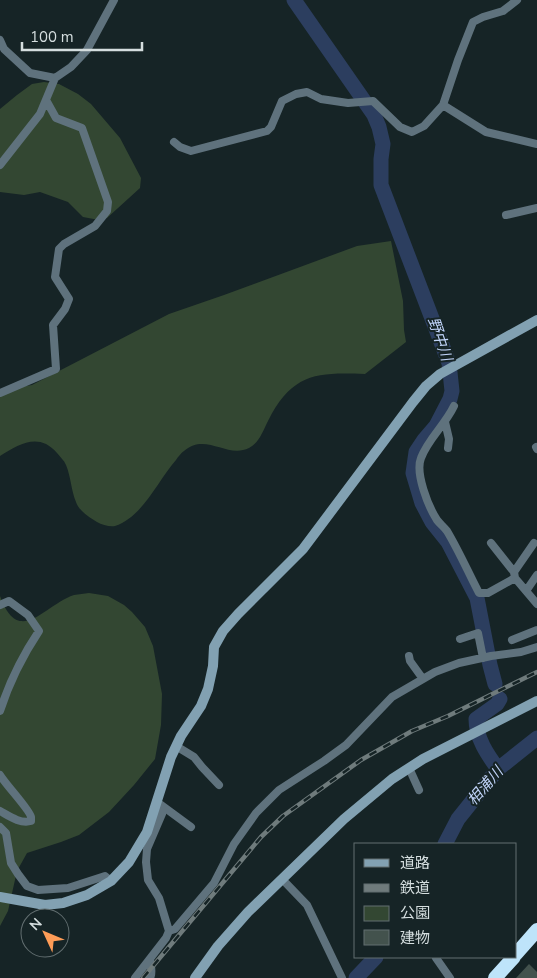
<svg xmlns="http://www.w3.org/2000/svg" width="537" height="978" viewBox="0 0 537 978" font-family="'Nunito Sans','Noto Sans JP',sans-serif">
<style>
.green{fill:#334732}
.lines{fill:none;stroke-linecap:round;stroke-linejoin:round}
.river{stroke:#2c3e5f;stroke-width:15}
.building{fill:#43524d}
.street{stroke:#5f727d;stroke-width:8}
.secondary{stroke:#82a1b2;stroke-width:10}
.highway{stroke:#bee4fa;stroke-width:14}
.rail-casing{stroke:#6f7b7c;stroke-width:4.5}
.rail{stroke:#162426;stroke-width:2.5;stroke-dasharray:8;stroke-linecap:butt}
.labels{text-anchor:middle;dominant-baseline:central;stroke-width:4;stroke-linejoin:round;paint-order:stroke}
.water-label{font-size:15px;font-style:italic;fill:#c0d3f8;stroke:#162426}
</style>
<rect width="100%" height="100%" fill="#162426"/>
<!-- green -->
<path class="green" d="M44,82L59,84L78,94L91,104L120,138L141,178L140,188L107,218L99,220L83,217L68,202L40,192L24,195L0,192V109L17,95L32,84Z
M391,241L403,301L404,330L406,342L365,374C317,372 292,373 268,421C263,431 259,443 249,448C227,459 206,432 184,451C181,453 178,457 176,460C158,480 143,517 115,526C110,527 102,525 97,522C89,517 79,511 76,502C71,490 71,477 66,465C64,460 60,457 57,453C39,432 19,444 0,456V390L32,385L169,314L224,295L357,246Z
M89,593L108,596L124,605L132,612L145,627L153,646L162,694L161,725L155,759L134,785L109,812L79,835L61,842L27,853L17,871L8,911L0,926V596C19,648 44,605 74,595C79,594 84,594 89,593Z"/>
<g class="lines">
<!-- river -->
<path class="river" d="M294,0L374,115L379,127L383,144L381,159V185L449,363L452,391L450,399L436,426L424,440L416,452L413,473L422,503L432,522L448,542L477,598L490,665L495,684
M498,769C487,754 476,738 476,719L497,704L500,699
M445,844L458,819L498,769L537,738
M356,978L376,957"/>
</g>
<!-- building -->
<path class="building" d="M529,964L537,972V978H516Z"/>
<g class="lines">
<!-- street -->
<path class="street" d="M0,40L4,49L30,73L55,78
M443,105L486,132L537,144
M174,142L180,147L191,151L267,131L271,127L282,101L296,94L307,92L321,99L348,103L373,101L400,127L412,132L424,126L443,105L458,60L473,22L483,17L503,11L517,0
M0,165L40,114L55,78L71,67L87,50L114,0
M506,215L537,208
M0,393L56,369L53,325L65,309L69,299L55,277L59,249L64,244L95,226L107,211L108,202L82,128L56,118L46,100
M454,406C445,425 428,439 421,458C415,473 428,506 437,520C440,524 444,527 447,531C459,551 468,572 479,593H488L515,578
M445,422L449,439L448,448
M536,447L537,449
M491,543L514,572L515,578L537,604
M514,572L534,543
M526,591L537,575
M0,605L9,601L28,615L39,631C23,655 9,683 0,711
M460,639L478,633L483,658
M512,640L537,630
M409,656L410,661L423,679
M176,746L194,757L202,767L219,785
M409,768L419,790
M0,775C6,785 30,810 31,817C31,819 31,820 31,821C20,824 9,816 0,811
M157,802L191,827
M0,827L6,833L11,863L18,874L27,886L38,890L68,888L105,876L111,881
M282,879L307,905L342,978
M169,931L175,929L214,883L234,844L256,813L279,790L324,761L346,745L392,697L435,672L459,663L491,656L521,652L537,647
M436,958L450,978
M150,960C151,966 153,973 150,978
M135,978L166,938L169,931L159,898L148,880L146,862L147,849L162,814L155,809"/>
<!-- secondary -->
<path class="secondary" d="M0,897L45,905L63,903L87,895L111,881L129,862L147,832L171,757L181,736L201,706L208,689L213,666L214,647L223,631L238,614L303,549L413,402L426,386L440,374L537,320
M195,978L218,946L248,912L344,819L392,779L423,759L537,701"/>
<!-- highway -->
<path class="highway" d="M516,954L537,930
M495,978L514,957"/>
<!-- rail casing -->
<g class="rail-casing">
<path id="rail" d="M143,978L261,837L283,816L361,760L412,731L448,716L537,672"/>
</g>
<!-- rail -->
<use href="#rail" class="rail"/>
</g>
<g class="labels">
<!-- water labels -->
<g class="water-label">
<text transform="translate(440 339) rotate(71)">野中川</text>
<text transform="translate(485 786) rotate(-49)">相浦川</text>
</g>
</g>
<!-- legend -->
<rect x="354" y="843" width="162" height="115" fill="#162426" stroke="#626e70"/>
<rect x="364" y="859" width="25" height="8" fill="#82a1b2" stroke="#626e70"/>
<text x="400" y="868" font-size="15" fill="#d5dedf">道路</text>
<rect x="364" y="884" width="25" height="8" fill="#6f7b7c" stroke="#626e70"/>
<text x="400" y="893" font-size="15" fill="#d5dedf">鉄道</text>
<rect x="364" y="906" width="25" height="15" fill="#334732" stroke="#626e70"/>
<text x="400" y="918" font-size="15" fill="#d5dedf">公園</text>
<rect x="364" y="930" width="25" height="15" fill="#43524d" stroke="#626e70"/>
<text x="400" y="943" font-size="15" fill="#d5dedf">建物</text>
<!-- north arrow -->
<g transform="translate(45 933) rotate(314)"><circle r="24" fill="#162426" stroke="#626e70"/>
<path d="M0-4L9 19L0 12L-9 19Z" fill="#fe9c57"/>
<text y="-8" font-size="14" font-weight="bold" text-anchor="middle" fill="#d5dedf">N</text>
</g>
<!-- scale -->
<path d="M22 42v8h120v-8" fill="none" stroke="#d5dedf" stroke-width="2.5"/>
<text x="30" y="42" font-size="15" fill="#d5dedf" stroke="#162426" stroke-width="4" paint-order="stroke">100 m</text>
</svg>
